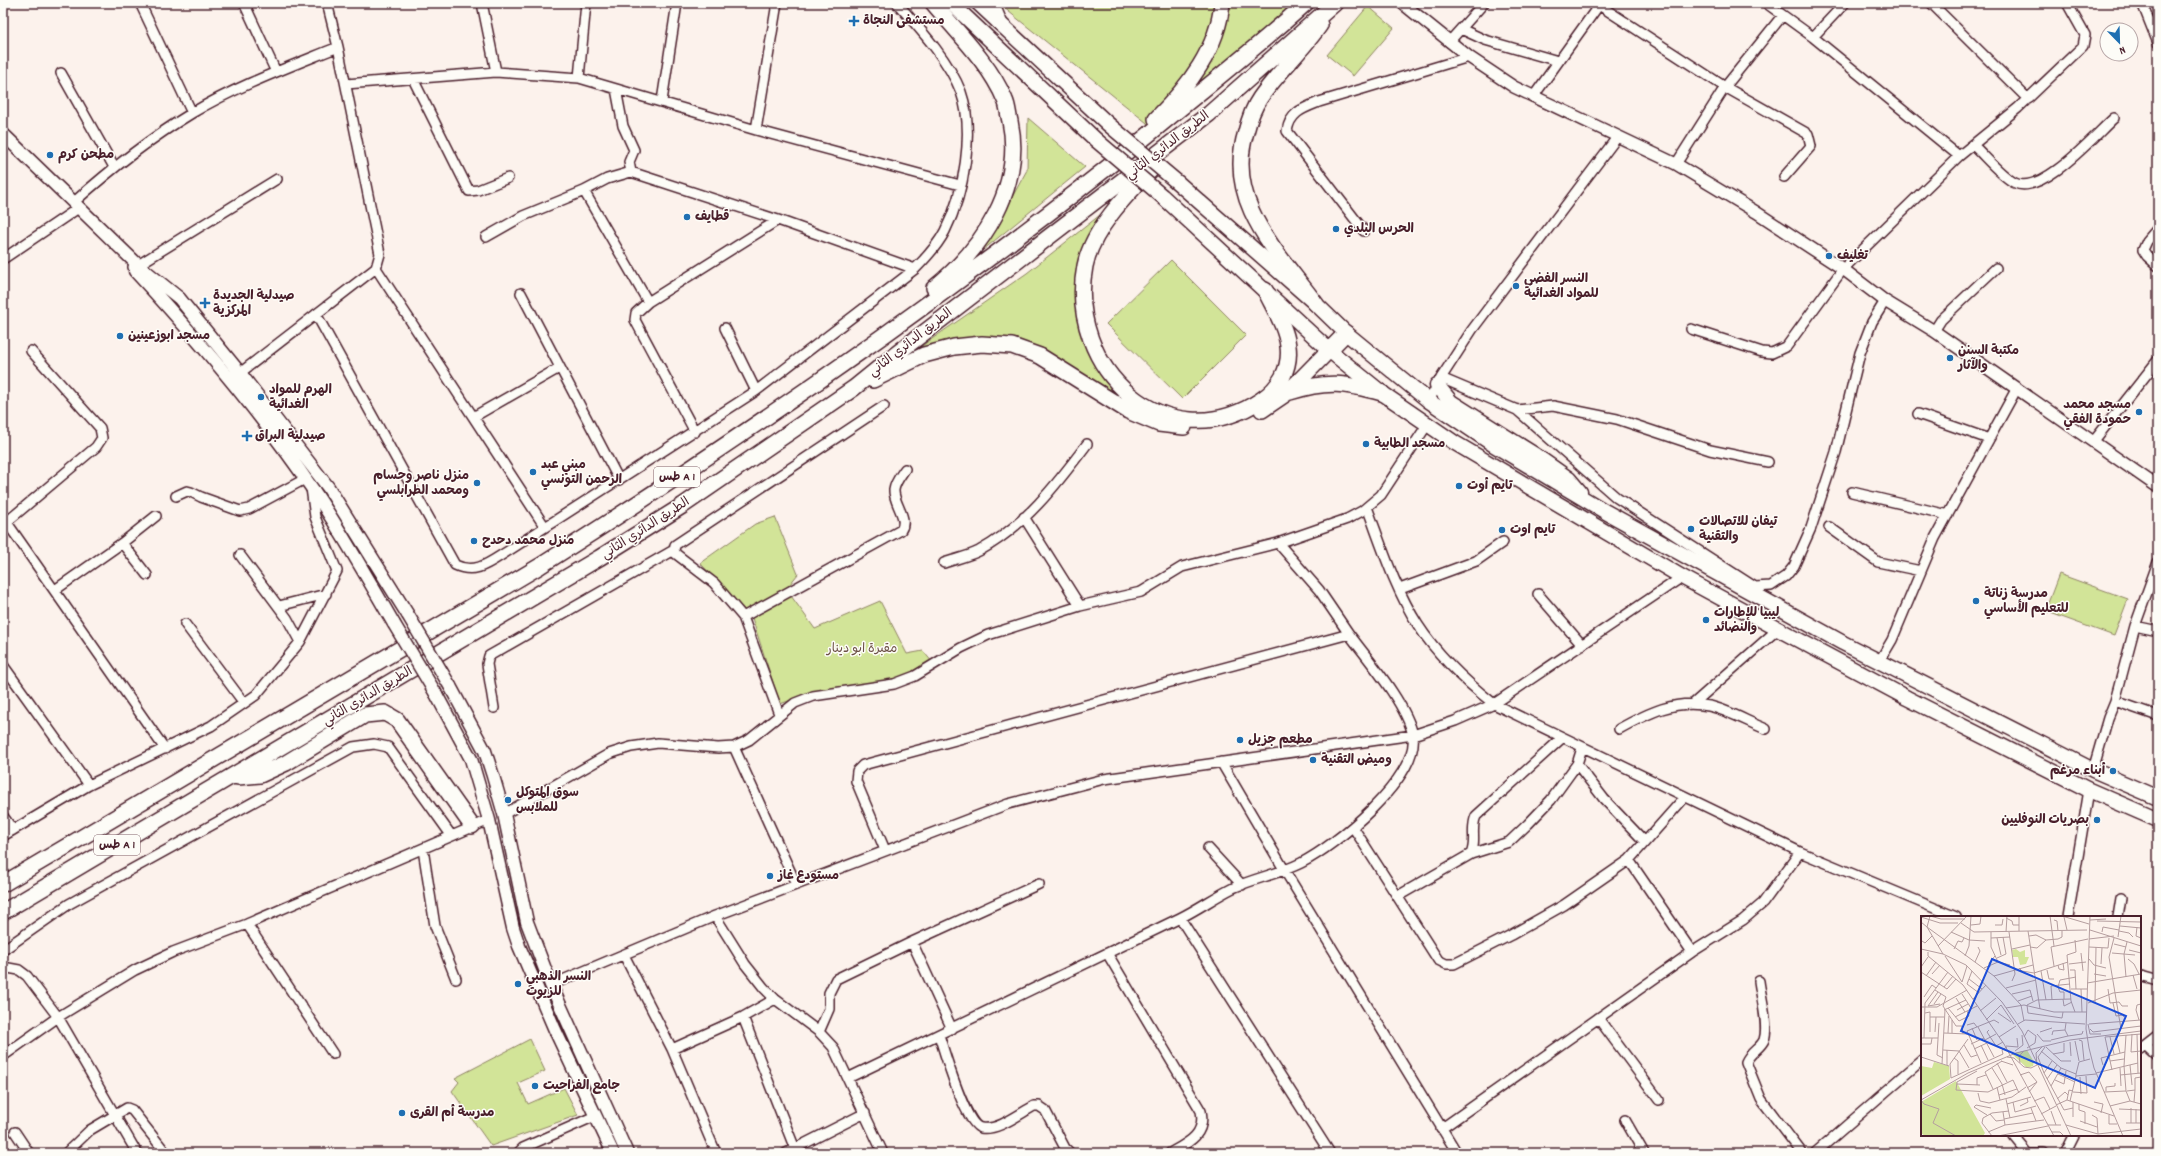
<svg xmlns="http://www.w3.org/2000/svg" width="2161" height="1156" viewBox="0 0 2161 1156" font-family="Dekko,'Playpen Sans Arabic',sans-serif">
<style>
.green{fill:#d2e498;stroke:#8e8262}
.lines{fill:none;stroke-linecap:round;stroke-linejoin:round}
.minor-casing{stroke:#4a1f2b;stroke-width:12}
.tertiary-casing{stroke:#4a1f2b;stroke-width:14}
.secondary-casing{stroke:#4a1f2b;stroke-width:15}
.primary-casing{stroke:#4a1f2b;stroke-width:17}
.trunk-casing{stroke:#4a1f2b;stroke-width:18}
.minor{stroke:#fdfcf7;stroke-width:9}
.tertiary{stroke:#fdfcf7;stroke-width:11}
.secondary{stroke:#fdfcf7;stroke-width:12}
.primary{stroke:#fdfcf7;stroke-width:14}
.trunk{stroke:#fdfcf7;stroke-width:15}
.secondary-bridge-casing{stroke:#4a1f2b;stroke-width:15;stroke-linecap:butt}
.primary-bridge-casing{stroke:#4a1f2b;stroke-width:17;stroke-linecap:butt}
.secondary-bridge{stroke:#fdfcf7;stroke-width:12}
.primary-bridge{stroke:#fdfcf7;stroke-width:14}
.poi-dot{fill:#1f6fb2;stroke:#fdfcf7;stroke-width:1.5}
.labels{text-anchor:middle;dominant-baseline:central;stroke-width:3;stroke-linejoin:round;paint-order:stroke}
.shield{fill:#fdfcf7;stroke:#806168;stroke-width:1}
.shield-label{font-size:12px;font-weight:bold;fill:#4a1f2b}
.poi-label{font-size:13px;font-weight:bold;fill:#4a1f2b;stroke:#fdfcf7;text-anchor:start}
.street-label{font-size:13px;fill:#4a1f2b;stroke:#fdfcf7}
.park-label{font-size:13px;fill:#6c5046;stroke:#fdfcf7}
.inset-road{fill:none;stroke:#b59e9f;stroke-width:1}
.view{fill:#1d4ed8;fill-opacity:0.15;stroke:#1d4ed8;stroke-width:2}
.inset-edge{fill:none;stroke:#4a1f2b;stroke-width:2}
</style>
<rect width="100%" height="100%" fill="#fcf2ec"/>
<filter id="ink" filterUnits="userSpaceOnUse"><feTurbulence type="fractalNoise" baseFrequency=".025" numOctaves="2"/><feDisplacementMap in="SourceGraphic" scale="8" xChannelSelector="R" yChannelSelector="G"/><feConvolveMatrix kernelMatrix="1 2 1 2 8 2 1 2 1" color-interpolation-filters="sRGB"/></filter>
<g filter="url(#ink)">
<!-- green -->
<path class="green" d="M998,3H1306L1152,132L1147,123Z
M1368,6L1394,28L1353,76L1327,55Z
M1028,118L1085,167L983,250L1027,170Z
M1129,192L1085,265L1095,350L1156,416L1128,411L1041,356L982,344L890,368L1027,273Z
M1171,260L1246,335L1182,399L1106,324Z
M775,517L798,574L786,589L815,629L880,601L907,654L923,651L933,663L895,681L811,693L780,704L752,618L700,563L755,524Z
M2059,574L2128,599L2114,636L2045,611Z
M530,1039L545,1071L518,1083L528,1104L564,1088L578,1115L491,1146L452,1091L459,1082L455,1078Z"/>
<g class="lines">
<!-- minor casing -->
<g class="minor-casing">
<path id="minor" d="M140,3L192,113
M244,3L276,72
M327,3L338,47
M482,3L496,72
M1766,3L1813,37L1959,156
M1931,3L2028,99
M2142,3L2158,43
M1461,29L1485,40L1558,61
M1813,37L1845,3
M1449,42L1484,3
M61,73L114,167
M579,78L586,3
M413,79L469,191L478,190L508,178
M346,84L496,72L579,78L756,130L960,185
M616,89L623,126L634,150L629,162L631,172
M1533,97L1599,5L1725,87L1808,134L1811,146L1784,177
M662,101L677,3
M756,130L777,3
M1973,145C1985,156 2001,176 2015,183C2042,196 2095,135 2114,118
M1676,164L1725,87L1782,16
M584,191L648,302
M73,203C110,170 149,139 192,113C237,86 289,67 338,47L380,254L376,268L240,373
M2158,228L2147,241L2143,250L2147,256L2158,266
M1364,231L1287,131C1290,112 1304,108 1319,102L1469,57
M486,237L523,216L584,191L607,179L631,172L778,220L915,269
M3,259L74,211
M133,267L138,265L277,179
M376,268L545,527
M521,293L619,480
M316,314L455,565C476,575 490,562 508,551L756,391L915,269C926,258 938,245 945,231C964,194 975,131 961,92C948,59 920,29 897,3
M725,328L756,391
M1691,329L1762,352L1772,353L1787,346L1843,269L1959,156L2018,108L2083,46L2085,35L2067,3
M1934,331L1941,320L1996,268
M1441,378L1517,410L1617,498L1755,587L1771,586L1786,576L1794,566L1811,528L1836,452L1860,353L1872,322L1885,301
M1429,401L1441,378L1472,330L1618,136
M1517,410L1553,406L1617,419L1710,450L1768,462
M1918,414L1989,439
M475,416L559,368
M695,432L635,320L636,313L648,302L778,220
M2093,442L2158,360
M1852,492L1948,515
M176,496L187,491L191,492L201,497L240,511L249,509L305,479
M1367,507C1382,547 1395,589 1418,625C1438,656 1466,682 1494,704L1800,852L1956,917
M3,517L165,749
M1024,517L1080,606
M3,525L96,447L102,438L100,428L31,351
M1829,527L1878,562L1921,571
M122,543L147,575
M1278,543L1319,590L1349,634
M240,555L287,618L300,642
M944,563C956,559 969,556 979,551C1024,527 1057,484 1087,444
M1400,589L1476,561L1503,542
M55,590L122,543L156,516
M1538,594L1582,645
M279,606L326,594
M743,617L714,583L676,554L674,550L675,545L884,406
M185,624L244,703
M2135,626L2158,631
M1879,662L1892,640L1935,538L2017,388
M3,665L89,785
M2115,701L2158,716
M1693,704L1778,629
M494,708L487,664L489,656L674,550
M779,714L743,617L901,530C909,518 893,503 894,490C895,482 901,475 905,469
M1619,729C1648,713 1675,699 1709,706C1728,710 1748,722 1766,729
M734,747L796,884
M1221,762L1285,871L1457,1153
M1577,764L1604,799L1645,842
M2093,770L2108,718L2115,701L2135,626L2158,562
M504,814L609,754L631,747L658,743L718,748L734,747L749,740L795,703L813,696L894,684L915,676L961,648L988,635L1080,606L1141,592L1182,567L1278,543L1347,519L1362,511L1381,495L1427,425
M3,816L13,830
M1353,827L1438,960L1446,964H1454L1511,935L1564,905L1629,860L1685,797
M3,836L89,785L211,726L256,695L300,642L337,571L315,517L311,488
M1208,848L1242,885
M423,849L435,926L456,979
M1471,854L1509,842L1528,824L1551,800L1577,764L1582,748
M1629,860L1692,952
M1398,896L1471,854C1477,841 1470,829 1476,816L1562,738
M715,916L745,964L764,988L775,999L819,1032L833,1047L883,1153
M2068,917L2089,790
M2118,917L2121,898
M1180,918L1330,1153
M247,924L333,1054
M912,942L1039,884
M3,950L69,904L353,747L374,744L388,747L451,835
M1107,953L1201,1111C1206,1135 1188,1143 1170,1153
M624,955L672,1049L716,1153
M3,967L19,970L27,976L58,1017L137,1153
M2140,976L2158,981
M1759,981C1761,997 1769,1026 1764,1040C1760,1049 1750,1052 1746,1062L1761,1099L1802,1153
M551,985L715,916L1008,804L1104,779L1413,735L1455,721L1494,704L1682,577
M743,1017L795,1149
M1598,1018L1659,1100
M819,1032L829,1009V993L836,979L912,942L952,1029
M939,1035C944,1051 966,1126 981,1128C998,1131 1019,1114 1034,1106H1039L1045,1110L1065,1148L1070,1153
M2145,1044L2158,1056
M2140,1048L2158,1034
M672,1049L743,1017L775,999
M3,1056L58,1017L135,970L173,952L247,924L489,820
M848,1078L1180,918C1198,909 1215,897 1233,888C1255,878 1279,874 1301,863C1335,846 1419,778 1413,736C1408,706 1368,659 1349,634L863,765L857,771L856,781L885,850
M1625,1120L1644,1153
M1441,1129L1692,952L1743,920L1763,903L1800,852
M15,1132L29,1153
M2013,1135L2027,1152
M66,1153L90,1130L127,1108L132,1110L166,1153
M518,1153L523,1148L595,1116
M786,1153L865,1113
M1815,1153L1922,1060
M2021,1153H2043
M2065,1153L2074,1135"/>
</g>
<!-- tertiary casing -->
<g class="tertiary-casing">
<path id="tertiary" d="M1402,3L1469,57L1514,87L1676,164L1756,212L1843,269L1885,301L1934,331L2158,487"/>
</g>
<!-- secondary casing -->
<g class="secondary-casing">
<path id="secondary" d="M3,134L138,265L179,298L240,373L328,487L408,615
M135,271C199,340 263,416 316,494C344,536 369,581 394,624
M450,686L485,751L493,776L504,814L527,922L551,985L627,1153
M436,694L471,759L489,820L513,928L519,946L555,1030L613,1153"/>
</g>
<!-- primary casing -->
<g class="primary-casing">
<path id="primary" d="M951,3L1096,140
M978,3L1108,124
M1177,182L1316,304L1346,333L1429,401L1494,445L1606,512L1843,643L2093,770L2158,798
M1162,196L1330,351L1382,393L1455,443L1682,577L1778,629L1907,698L2089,790L2158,820
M1437,385L1451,402L1535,455L1569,479L1580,492"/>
</g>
<!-- trunk casing -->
<g class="trunk-casing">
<path id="trunk" d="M933,3C958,33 990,64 1005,100C1008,106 1008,114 1010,121C1024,187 983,248 934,288
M991,3L999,22
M1156,119C1188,87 1218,49 1222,3
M1151,170C1126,195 1092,230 1085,266C1065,368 1166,463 1261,400C1279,388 1291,369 1288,346C1286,327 1273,307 1265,290
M1316,304C1278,252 1224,202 1246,132C1249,120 1253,108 1260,98C1278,72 1302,51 1320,25
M873,380L924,355L954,347L982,344L1012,346L1040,356L1128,411L1159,424L1184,427
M1290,392C1328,380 1345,383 1382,393
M1262,410L1287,393L1346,333
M238,777L260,775L286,763L365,715L385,713L397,720L472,826
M3,884L540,566C750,433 955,291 1148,135C1201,91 1255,49 1306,3
M3,912L599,558L682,506L854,388L891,358L1209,114L1335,3"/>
</g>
<!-- minor -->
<use href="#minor" class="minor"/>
<!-- tertiary -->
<use href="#tertiary" class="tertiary"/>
<!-- secondary -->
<use href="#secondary" class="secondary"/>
<!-- primary -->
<use href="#primary" class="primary"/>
<!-- trunk -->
<use href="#trunk" class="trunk"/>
<!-- secondary-bridge casing -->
<g class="secondary-bridge-casing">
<path id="secondary-bridge" d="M408,615L450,686
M394,624L436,694"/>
</g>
<!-- primary-bridge casing -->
<g class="primary-bridge-casing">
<path id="primary-bridge" d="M1108,124L1177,182
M1096,140L1162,196"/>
</g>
<!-- secondary-bridge -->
<use href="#secondary-bridge" class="secondary-bridge"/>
<!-- primary-bridge -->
<use href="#primary-bridge" class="primary-bridge"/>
</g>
</g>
<!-- markers -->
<g class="poi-dot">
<path d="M852 15h4v4h4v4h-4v4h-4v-4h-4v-4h4z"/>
<circle cx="50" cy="155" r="4"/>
<circle cx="687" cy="217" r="4"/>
<circle cx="1336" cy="229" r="4"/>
<circle cx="1829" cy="256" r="4"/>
<circle cx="1516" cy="286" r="4"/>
<path d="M203 297h4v4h4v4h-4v4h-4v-4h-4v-4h4z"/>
<circle cx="120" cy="336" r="4"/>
<circle cx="1950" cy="358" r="4"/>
<circle cx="261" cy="397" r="4"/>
<circle cx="2139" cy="412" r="4"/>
<path d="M245 430h4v4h4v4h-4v4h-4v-4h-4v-4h4z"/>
<circle cx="1366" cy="444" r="4"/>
<circle cx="533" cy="472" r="4"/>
<circle cx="477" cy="483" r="4"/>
<circle cx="1459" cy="486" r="4"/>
<circle cx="1691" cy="529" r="4"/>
<circle cx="1502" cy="530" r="4"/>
<circle cx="474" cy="541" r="4"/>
<circle cx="1976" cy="601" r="4"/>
<circle cx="1706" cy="620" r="4"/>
<circle cx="1240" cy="740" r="4"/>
<circle cx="1313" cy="760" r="4"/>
<circle cx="2113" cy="771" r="4"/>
<circle cx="508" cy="800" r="4"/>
<circle cx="2097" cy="820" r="4"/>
<circle cx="770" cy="876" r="4"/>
<circle cx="518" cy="984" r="4"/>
<circle cx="535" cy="1086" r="4"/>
<circle cx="402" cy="1113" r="4"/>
</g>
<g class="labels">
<!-- shield labels -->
<g class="shield">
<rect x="654" y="467" width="46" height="20" rx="3"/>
<rect x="94" y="835" width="46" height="20" rx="3"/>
</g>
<g class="shield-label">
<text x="677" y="477">طس A 1</text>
<text x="117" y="845">طس A 1</text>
</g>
<!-- poi labels -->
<g class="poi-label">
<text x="863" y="21">مستشفى النجاة</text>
<text x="58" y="155">مطحن كرم</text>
<text x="695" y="217">قطايف</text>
<text x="1344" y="229">الحرس البلدي</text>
<text x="1837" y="256">تغليف</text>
<text x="1524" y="279">النسر الفضي<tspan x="1524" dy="15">للمواد الغدائية</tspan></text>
<text x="213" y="296">صيدلية الجديدة<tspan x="213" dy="15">المركزية</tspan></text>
<text x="128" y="336">مسجد ابوزعينين</text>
<text x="1958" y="351">مكتبة السنن<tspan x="1958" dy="15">والآثار</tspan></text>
<text x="269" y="390">الهرم للمواد<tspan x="269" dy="15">الغدائية</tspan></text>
<text x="2131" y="405" text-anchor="end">مسجد محمد<tspan x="2131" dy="15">حمودة الفقي</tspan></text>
<text x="255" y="436">صيدلية البراق</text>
<text x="1374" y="444">مسجد الطابية</text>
<text x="541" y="465">مبني عبد<tspan x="541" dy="15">الرحمن التونسي</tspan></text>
<text x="469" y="476" text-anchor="end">منزل ناصر وحسام<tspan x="469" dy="15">ومحمد الطرابلسي</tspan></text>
<text x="1467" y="486">تايم أوت</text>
<text x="1699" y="522">تيفان للاتصالات<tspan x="1699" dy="15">والتقنية</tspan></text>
<text x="1510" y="530">تايم اوت</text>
<text x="482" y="541">منزل محمد دحدح</text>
<text x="1984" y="594">مدرسة زناتة<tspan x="1984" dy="15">للتعليم الأساسي</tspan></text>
<text x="1714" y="613">ليبيا للإطارات<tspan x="1714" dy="15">والنضائد</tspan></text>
<text x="1248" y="740">مطعم جزيل</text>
<text x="1321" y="760">وميض التقنية</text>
<text x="2105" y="771" text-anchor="end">أبناء مرغم</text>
<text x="516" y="793">سوق المتوكل<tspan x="516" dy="15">للملابس</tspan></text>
<text x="2089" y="820" text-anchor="end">بصريات النوفليين</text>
<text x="778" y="876">مستودع غاز</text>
<text x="526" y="977">النسر الذهبي<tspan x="526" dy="15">للزيوت</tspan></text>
<text x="543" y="1086">جامع الفراحيت</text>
<text x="410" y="1113">مدرسة أم القرى</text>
</g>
<!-- street labels -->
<g class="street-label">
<text transform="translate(1168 146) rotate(-38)">الطريق الدائري الثاني</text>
<text transform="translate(911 343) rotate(-38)">الطريق الدائري الثاني</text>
<text transform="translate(646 529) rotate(-33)">الطريق الدائري الثاني</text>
<text transform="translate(368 697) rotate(-31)">الطريق الدائري الثاني</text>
</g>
<!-- park labels -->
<g class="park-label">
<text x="862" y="649">مقبرة ابو دينار</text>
</g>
</g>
<!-- overview -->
<g transform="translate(1921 916)">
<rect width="220" height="220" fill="#fcf2ec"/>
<path d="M95,33L99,36L104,34V41H108L105,48L99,49L97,41H92L91,34ZM106,134L113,146L112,150L106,152L91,138ZM13,146L28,150L29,163L0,180V150L11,152ZM35,165L64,217L62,220H4L0,217V186Z" fill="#d2e498"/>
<path class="inset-road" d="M9,0L6,11L73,60L100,89L103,105M9,0L20,3H44M129,0L133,30M141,0L168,8M169,0L165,113L168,132L173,152L202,220M0,1L19,7H37M143,1L146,14M85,2L91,5L92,9H98M133,4L136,5L137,15M169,4L185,3M176,5L220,6M0,6L6,11L22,38M40,7L53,16L166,14M50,9L59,8L60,0M74,9H81L82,3M199,10L220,12M216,11L215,20L220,22M169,14L220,30M98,15V0M107,15L119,93M198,15L208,17L212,21M30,16L48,24L64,25M70,16V31L77,46M85,16L86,0M88,16L94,58L91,65M181,16L182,11L198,14M108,20L115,19L125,24L137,23L141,21V15M197,21L200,0M70,22L89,21M76,22L80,39M193,22L188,41L200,113M168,23L193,20M154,24L155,36L146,39L150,85L154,96M1,25L4,27L11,20M193,28L205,31M17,30L46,0M109,31L116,32L125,24M168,31L187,32L188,22M0,33L22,38L45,49L81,86L101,115L150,220M33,33L37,25L41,26L43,22M91,33L109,29M208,34L220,37M7,36V40L42,69L83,128L133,220M160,37L162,55M191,37L214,39M24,40L41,66M44,40L48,30L50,0M76,42L85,38L82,21M168,43L173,49L185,52M207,43L213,48L218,58M54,46L59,35L57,31M148,48L165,46M180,48L181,32M137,49L138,53L143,54L142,47M133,50L130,31L167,23M0,51L7,41M69,51L68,47L74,40M63,52L77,46L89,49M98,52L101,55L113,57L147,46M126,54L128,63H133M149,54H154L155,73M51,55L46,68L58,77M120,55L125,84M0,56L26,73L35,63M11,58L19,49M173,58L185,60M212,59L216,73M5,60L15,46M73,60L112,49M205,61L203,38L206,26M48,63L61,73M41,66L46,50M166,67L220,58M23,71L32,60M85,72L115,64M150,73H166M160,73L161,96M187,73L189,87L198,86L201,90H207M14,74L25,81L22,90L35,110H41L42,118M41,78L50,92M91,78L109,74L112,85M3,81L11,69L15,72M35,82L44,96M52,83L65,69M142,83L143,90L151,86M143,83V76H139L137,71L139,64L155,61M131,84L130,70L149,68M97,85L111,80M174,86L175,31M167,87L192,77L220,74M192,87L195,100L202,99L203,101M13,88L20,78M7,90L17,76M7,90L19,88M0,91H16L46,74M27,92L38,105L48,100L46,95M85,92L103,89L133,96H166M23,94L45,84M36,94L47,88M59,95L75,82M142,96L141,102L107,97L106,89L116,84L150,83M4,97L9,96V116M77,97L90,106M9,101H23M34,101L56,90M65,104L80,89L93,108M218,104L215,94L216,89L220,88M18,107L16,139L22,142M97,108L104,104L164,108M167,108L169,118H180M168,108L220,104M46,109L53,107L56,111M57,111L73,141M51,112L56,124M169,113L172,116L220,110M68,114L66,116L75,130L82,126M14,116L15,101M119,116L131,112M23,117L46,118M27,117L28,100M31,117V104M116,118L122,125H130M211,118L210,136L220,135M216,118L217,157M131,119L132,115L144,114L145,107M205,119L203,150L205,175M147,120L161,118L162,115M195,120L199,137M78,121L95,110M103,121L107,114L115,120L114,127L106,132M184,121L220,118M184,121L191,154M189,121L193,138M0,122H17M3,122L4,87L27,56M47,123L29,148L30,162L82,138L81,134L86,131M64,124L75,118M130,124L147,120L144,114M158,124L161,125L163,144M154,125L158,145M149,126L150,140M0,128H10L11,122M50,128L63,122M43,129L50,141L56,139M60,129L67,144M85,130L97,131L96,122M124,131L117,141L123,157L143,194L152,192M125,131L140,145H150M53,133L66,127M22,134L38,135L48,152M94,135L102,129L101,119M120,135L140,152L155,158V160L175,158M132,138L143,136V127M0,141L28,150M86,141L93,142L103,151L110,152L116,149L115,137L121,131M33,142L37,145V158M80,145L92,149M189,145L203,143M60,147L46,115L73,104L78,107M76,147L86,166M99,147L98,140L103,135M21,148L24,94M26,149V134M182,149L180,142L204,136M209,149L211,169M71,152L81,168L84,179M199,152L200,170M56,155L36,166L35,174L67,176L92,164L98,177M123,157L131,145M175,157L217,147M137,158L154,166M155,158L158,146L169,143M99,159L108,156L116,166L106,172M199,159L220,157M159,161L160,178M126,163L136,149M134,164L143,168L145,155M36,168L59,169M56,169V162L65,159M130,170L140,152M76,171L79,184M72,173L64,156L81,145M185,175V171L194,170V167M206,175L214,174V162L220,161M108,176L116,166M152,176L166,177L165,160M183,176L205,175L209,185M57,177L59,185L68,187L91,181L105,171M78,179L96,173M85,183L89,202M136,183L144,176L147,179M0,184L3,188L18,193L12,207L35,220M0,184L47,157L95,137L149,124L220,115M146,184L148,174L152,175M113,185L123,181L129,193M149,185L155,160M92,186L94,196L115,190M152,186V201M173,186L182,188L180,197M213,186L214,174M86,188L110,181M158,188V194L164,196V208M135,189L146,184L193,200M99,190L107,186L106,182M189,190L209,185L220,188M110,192L115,205M210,192V207M198,193L220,194M130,195L135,209M82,196L84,209M69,198L75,205L83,204M120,198L135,190M66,199L53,191L55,189L70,192M171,199L176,202L177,218M188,199V208H196M83,203L112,197M159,205L176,211M205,207H220V205M215,207V193M127,209H140M145,209L177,218L220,213M67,216L84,209L123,204M131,216H139L143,220M71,220L61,207L62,202L71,197L88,195M77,220L127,210M219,220L220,207"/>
<path class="view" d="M71,43L205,100L174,172L40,115Z"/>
<rect width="220" height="220" class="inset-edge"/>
</g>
<!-- margin -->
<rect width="2161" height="1156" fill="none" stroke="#fdfcf7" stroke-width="16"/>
<rect x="8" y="8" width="2145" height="1140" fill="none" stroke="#4a1f2b" stroke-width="1.5" filter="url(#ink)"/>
<!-- north arrow -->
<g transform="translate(2119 42) rotate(157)"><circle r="19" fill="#fdfcf7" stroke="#b5a4a5"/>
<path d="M0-3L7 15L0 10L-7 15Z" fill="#1f6fb2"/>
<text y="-6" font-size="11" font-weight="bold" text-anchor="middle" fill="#4a1f2b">N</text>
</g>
</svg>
